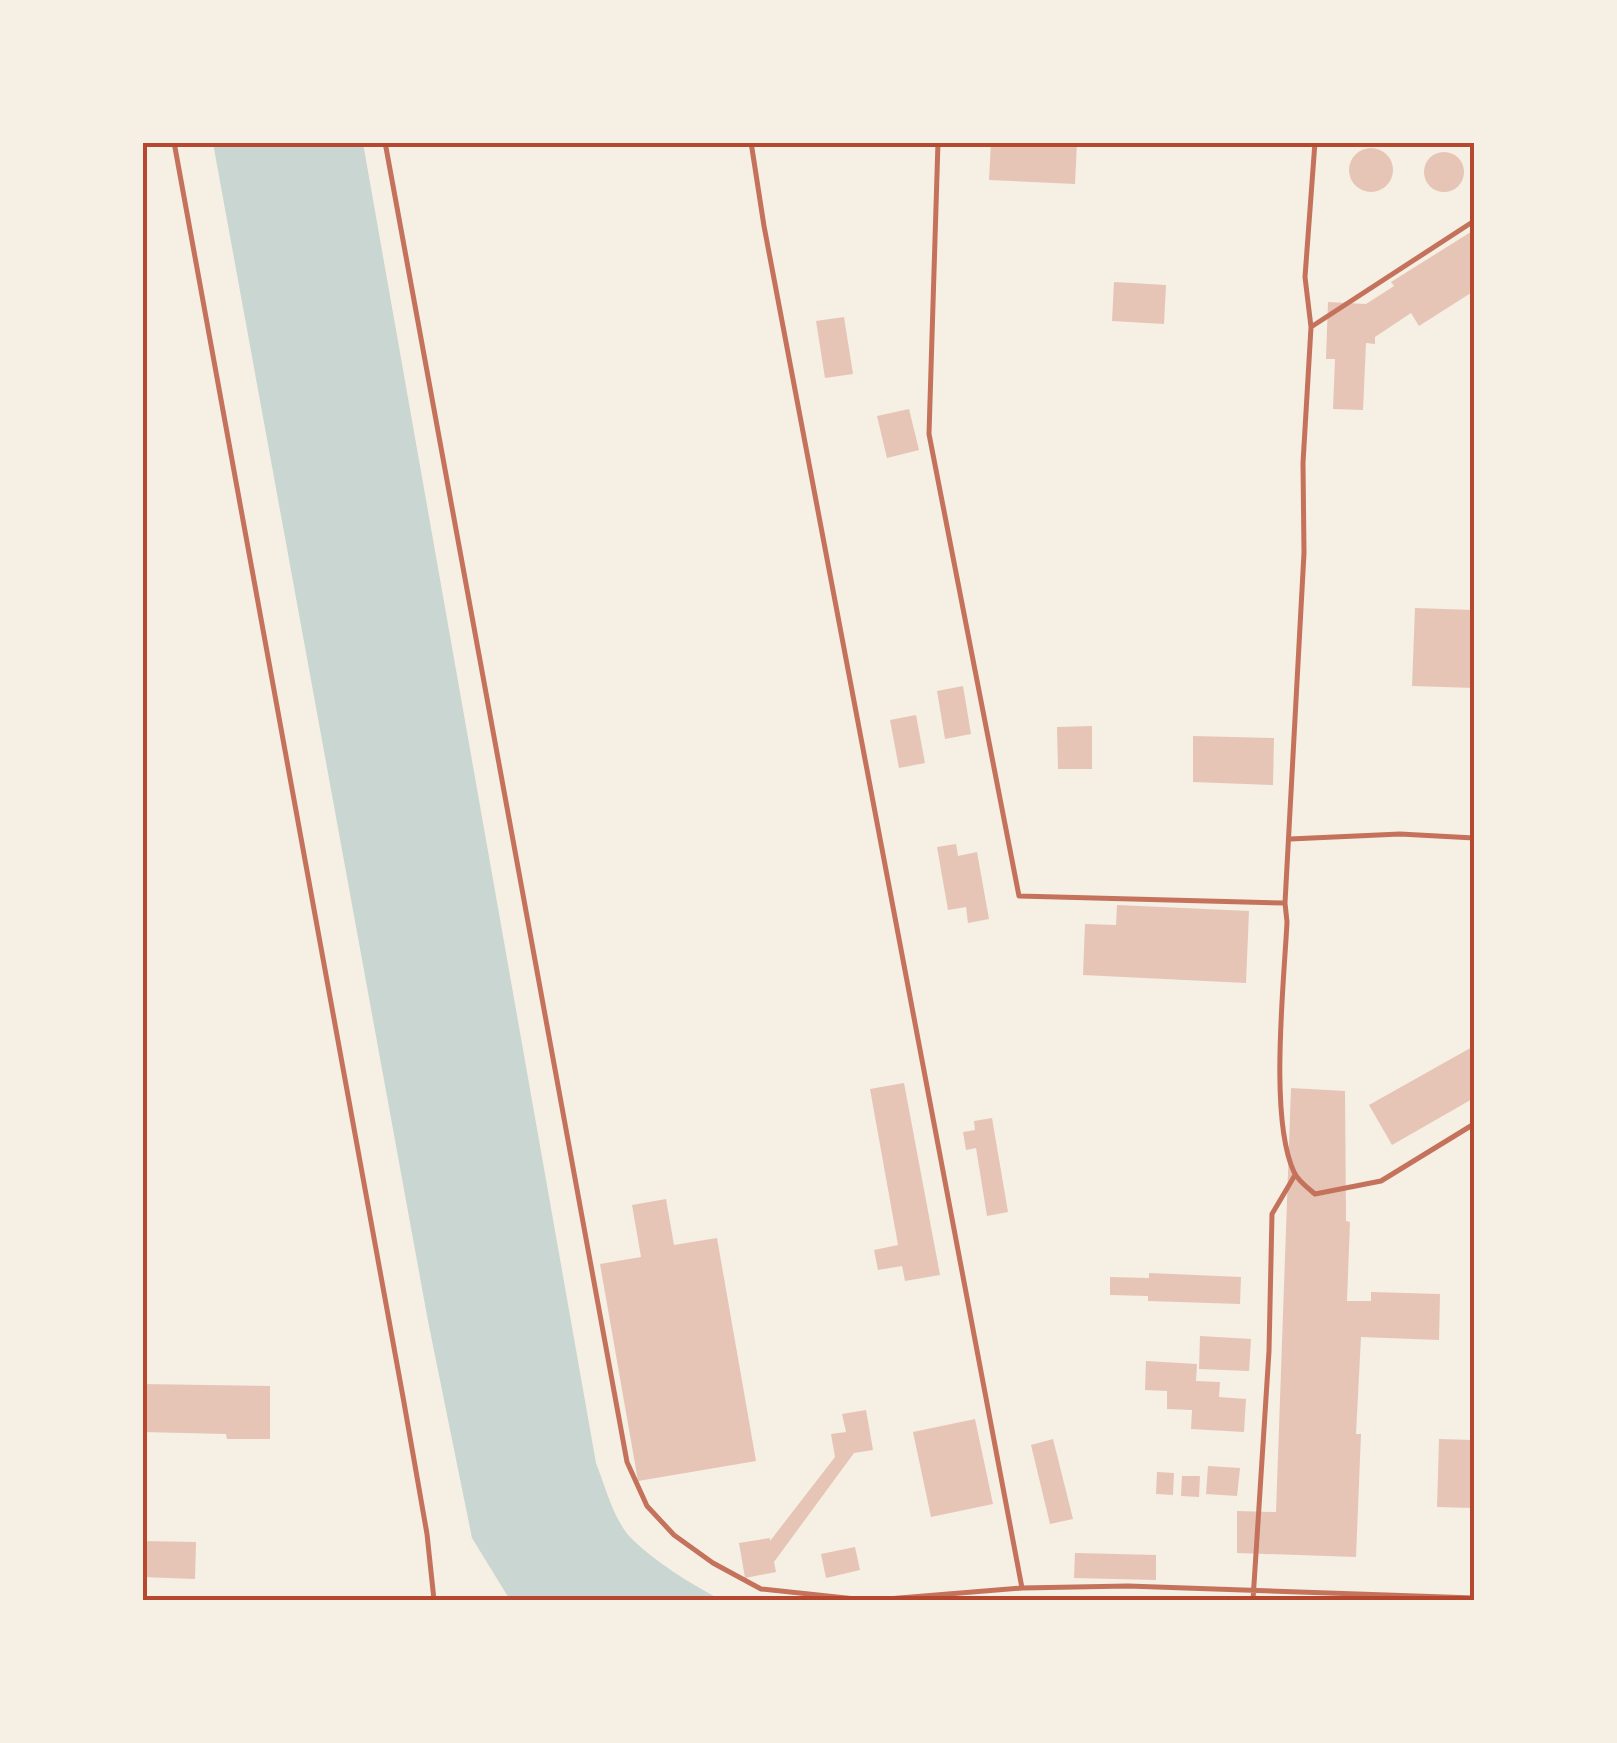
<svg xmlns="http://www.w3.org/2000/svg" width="1617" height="1743" viewBox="0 0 1617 1743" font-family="'Varela Round',sans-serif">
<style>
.water{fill:#c9d6d2}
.building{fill:#e6c5b7}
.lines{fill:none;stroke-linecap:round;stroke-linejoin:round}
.service{stroke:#c5725c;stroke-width:5}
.neatline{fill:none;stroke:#b5482f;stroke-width:4}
</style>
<rect width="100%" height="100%" fill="#f6efe4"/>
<!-- water -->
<path class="water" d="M213,143H363L596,1463C605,1486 613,1517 629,1536C651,1559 693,1586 722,1600H510L472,1538L428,1321Z"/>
<!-- building -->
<path class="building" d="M991,142H1077L1075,184L989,180Z
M1349 170a22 22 0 1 1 44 0a22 22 0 1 1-44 0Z
M1424 172a20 20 0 1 1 40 0a20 20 0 1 1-40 0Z
M1474,230V291L1419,326L1411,313L1375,337V344L1366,343L1363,410L1333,409L1335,359H1326L1328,302L1366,304L1394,286L1391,282Z
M1114,282L1166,285L1164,324L1112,321Z
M844,317L853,374L825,378L816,321Z
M909,409L919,450L887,458L877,416Z
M1415,608L1474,610V688L1412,686Z
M963,686L971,734L945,739L937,691Z
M916,715L925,763L899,768L890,720Z
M1092,726V769H1058L1057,727Z
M1193,736L1274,738L1273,785L1193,782Z
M956,844L958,856L977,852L989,919L968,923L966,907L948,910L937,847Z
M1117,905L1249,911L1246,983L1083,975L1085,924L1116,925Z
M1474,1046V1098L1392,1145L1369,1105Z
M904,1083L940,1275L905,1281L902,1266L878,1270L874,1250L898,1245L870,1089Z
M1291,1088L1345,1091L1346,1221L1350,1222L1347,1301H1371V1292L1440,1294L1439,1340L1361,1337L1356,1434H1361L1356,1557L1237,1553V1511L1276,1512Z
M992,1118L1008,1212L987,1216L976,1148L966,1150L963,1132L975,1130L974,1121Z
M666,1199L674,1245L717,1238L756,1461L638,1481L600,1264L641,1257L632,1205Z
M1149,1273L1241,1277L1240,1304L1148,1301V1296L1110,1295V1277L1149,1278Z
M1200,1336L1251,1339L1249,1371L1199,1369Z
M1146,1361L1197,1364L1196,1381L1220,1382L1219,1397L1246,1399L1244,1432L1191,1429L1192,1410L1167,1409V1391L1145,1390Z
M142,1384L270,1386V1439H227L226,1434L142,1432Z
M866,1410L873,1450L854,1453L774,1562L776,1572L745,1578L739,1543L770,1538V1541L835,1457L831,1434L846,1432L842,1414Z
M975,1419L993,1504L931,1517L913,1432Z
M1053,1439L1073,1519L1050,1524L1031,1445Z
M1439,1439L1474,1440V1508L1437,1507Z
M1208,1466L1240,1468L1237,1496L1206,1494Z
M1157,1472L1174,1473L1173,1495L1156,1494Z
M1182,1476H1200L1199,1497L1181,1496Z
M142,1541L196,1542L195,1579L142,1577Z
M855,1547L860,1570L826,1578L821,1554Z
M1075,1553L1156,1555V1580L1074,1578Z"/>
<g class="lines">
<!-- service -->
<path class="service" d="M174,142L403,1397L427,1534L434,1600
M385,142L627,1462L647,1506L674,1535L713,1563L761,1589L865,1600
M751,142L764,226L1022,1588
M938,142L929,434L1019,896L1284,903
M1315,142L1305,277L1311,327L1303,463L1304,553L1285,903L1287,922C1284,983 1269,1119 1294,1172C1298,1181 1308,1188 1315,1194L1381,1181L1474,1124
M1311,327L1474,221
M1290,839L1400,834L1474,838
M875,1600L1022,1588L1128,1586L1474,1598
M1253,1600L1269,1351L1272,1214L1295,1175"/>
</g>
<!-- border -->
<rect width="1617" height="1743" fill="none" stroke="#f6efe4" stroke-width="290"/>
<rect x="145" y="145" width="1327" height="1453" class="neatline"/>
</svg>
